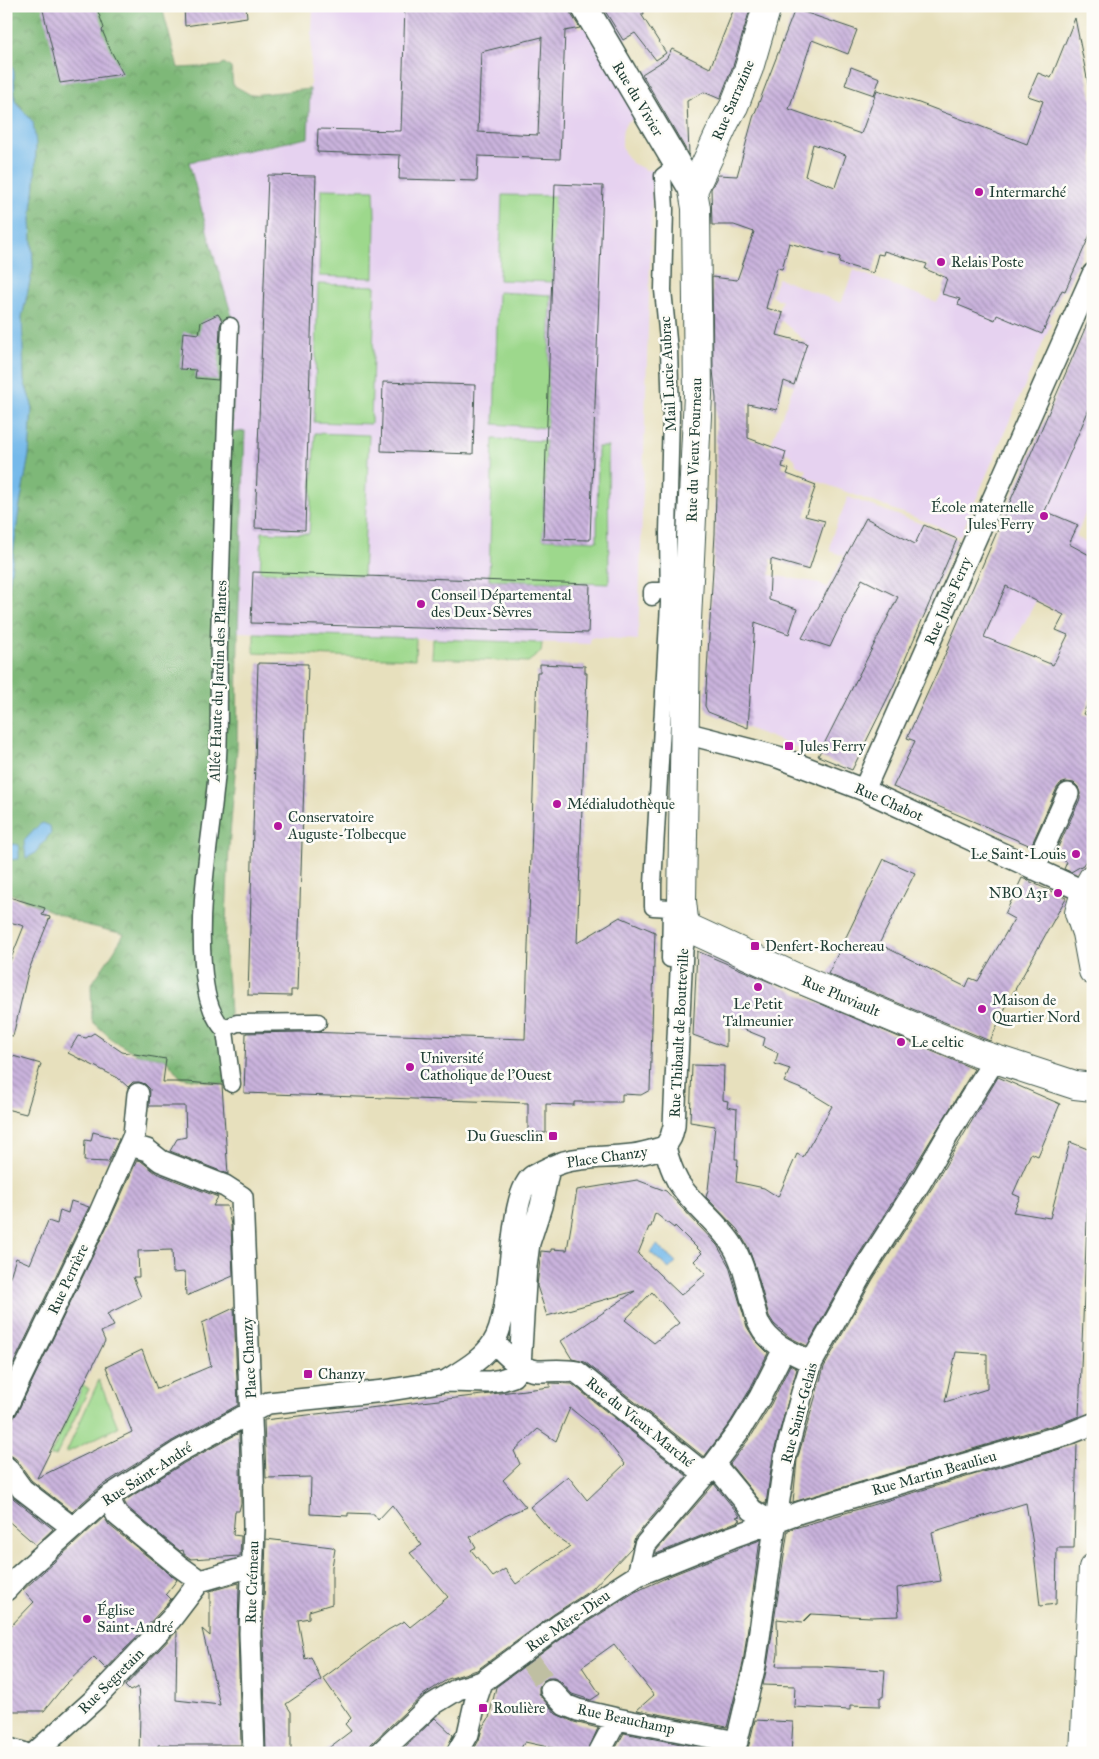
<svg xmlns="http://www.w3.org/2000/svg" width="1099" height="1759" viewBox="0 0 1099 1759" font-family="'IM FELL Great Primer',serif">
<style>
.built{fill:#e6d2f0}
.green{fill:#9dd88c;stroke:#5e8a60}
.forest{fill:url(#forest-crowns);stroke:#4e7a56}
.water{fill:#74b9ea;stroke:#4a7b8f}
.building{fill:url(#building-back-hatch);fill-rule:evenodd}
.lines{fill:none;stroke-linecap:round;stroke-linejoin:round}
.minor-tunnel{stroke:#bfbfa2;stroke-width:21;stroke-dasharray:21 11;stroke-linecap:butt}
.pedestrian-casing{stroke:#3d5549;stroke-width:19}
.minor-casing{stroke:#3d5549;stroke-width:24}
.tertiary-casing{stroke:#3d5549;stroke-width:29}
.secondary-casing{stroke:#3d5549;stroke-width:30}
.pedestrian{stroke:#fff;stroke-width:16}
.minor{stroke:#fff;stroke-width:21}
.tertiary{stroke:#fff;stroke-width:26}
.secondary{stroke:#fff;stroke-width:28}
.poi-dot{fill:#b5179e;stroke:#fdfcf7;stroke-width:2}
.labels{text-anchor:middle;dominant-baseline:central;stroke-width:5;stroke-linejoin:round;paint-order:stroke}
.street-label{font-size:15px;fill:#1f3d34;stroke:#fdfcf7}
.poi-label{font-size:15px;fill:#1f3d34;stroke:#fdfcf7;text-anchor:start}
</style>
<defs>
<pattern id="forest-crowns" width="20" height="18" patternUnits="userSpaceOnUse" patternTransform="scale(1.25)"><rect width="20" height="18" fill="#7eb878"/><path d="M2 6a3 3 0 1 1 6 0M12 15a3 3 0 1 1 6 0" fill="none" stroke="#679763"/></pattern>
<pattern id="building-back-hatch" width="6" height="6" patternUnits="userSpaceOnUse" patternTransform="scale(1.25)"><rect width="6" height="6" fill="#cab3dd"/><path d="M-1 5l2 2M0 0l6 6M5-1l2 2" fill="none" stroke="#a393b4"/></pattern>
</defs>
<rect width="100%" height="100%" fill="#fdfcf7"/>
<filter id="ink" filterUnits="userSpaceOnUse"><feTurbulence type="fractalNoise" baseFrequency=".02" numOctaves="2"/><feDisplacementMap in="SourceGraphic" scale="10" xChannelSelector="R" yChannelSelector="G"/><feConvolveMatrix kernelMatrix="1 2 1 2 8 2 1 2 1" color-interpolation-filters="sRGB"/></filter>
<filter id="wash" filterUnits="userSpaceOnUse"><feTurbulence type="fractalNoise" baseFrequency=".0096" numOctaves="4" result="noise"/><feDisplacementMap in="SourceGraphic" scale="20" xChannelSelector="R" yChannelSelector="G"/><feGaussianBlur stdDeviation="1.12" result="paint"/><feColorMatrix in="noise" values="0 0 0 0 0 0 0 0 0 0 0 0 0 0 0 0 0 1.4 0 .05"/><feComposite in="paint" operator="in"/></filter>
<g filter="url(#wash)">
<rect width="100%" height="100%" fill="#e7e0bd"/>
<!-- built -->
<path class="built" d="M313,6H502L501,46L503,48L587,26L640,116L627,122L623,129L622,137V147L626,156L632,163L646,170H653L638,640L590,637V644L238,632L245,432L231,433L235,326L213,253L189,161L308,138Z
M1074,22L1076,23L1091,98L1093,228L1079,260L1075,259L1070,272L1073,273L1065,291L1062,290L1048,322L1051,324L960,537L935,525L804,476L807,470L796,465L795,459L786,452L770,446L794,385L807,343L776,316L782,301L771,296L778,278L841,303L854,270L937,302L942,294L949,270L850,242L842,167L846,155L751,124L760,99L868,136L1027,144Z
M1063,380L1093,392V495L1076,537L1093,547V630L1037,599L1011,648L1002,669L948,645Z
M848,497L919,523L957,539L895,683L852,770L708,712L705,706L713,567L738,570L814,582L827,587L844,556L830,551L832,536Z"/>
<!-- green -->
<path class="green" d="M321,189L374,190L375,215L374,278L319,276Z
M502,195L555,196L552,282L499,280Z
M318,284L375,286L371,424L314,422Z
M498,292L551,295L547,428L494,424Z
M315,433L369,435L363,576L260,572L262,532L309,534Z
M493,439L546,441L543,539L597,541L598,447H608L609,584L489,580Z
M254,633L416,638L415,659L254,653Z
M432,639L542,643L541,652L528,662L431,658Z
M99,1380L118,1427L66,1453Z
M83,1385L89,1389L56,1456H50Z"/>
<!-- forest -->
<path class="forest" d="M10,6H164L163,11L178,68L220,66L224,63L231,68L233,85L251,95L310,89L308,138L189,162L213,253L235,326L232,433L245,431L238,632L237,749L229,847L225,946L230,1012L228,1085L180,1077L166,1059L139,1055L115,1042L92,1021L91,985L114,951L124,934L82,924L6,892V609L19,510L29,455L32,405L24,381L22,317L33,268L31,219L35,183L36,144L20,105L15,101L14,72L9,57L6,56Z"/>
<!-- water -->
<path class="water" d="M6,56L9,57L14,72L15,101L33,122L36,144L35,183L31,219L33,268L22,317L24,381L32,405L29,455L19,510L6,609Z
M43,823L50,826L51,833L34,854L26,858L24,841L39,825Z
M14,844L19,845V859L6,860V846Z
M657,1245L676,1262L669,1269L650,1252Z"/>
<g id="blocks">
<!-- building -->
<path class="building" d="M42,6H96L104,28L102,30L110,49L123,74L60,83Z
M184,6H246L247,17L185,26Z
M405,6H569L571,14L580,28L565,31L560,159L478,156L477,181L399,179L400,155L317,152L318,129L401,131ZM542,37L538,135L478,132L481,52Z
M602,6H643L644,14H641L666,53L656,60L635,33L623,40Z
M735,6H751L734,63L720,99L704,92L687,101L689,155L642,74L666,59L672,49L710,68Z
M795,9L857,30L848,54L812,40L789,109L861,134L877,90L919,103L1027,144L1043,101L1028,96L1038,73L1051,78L1075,18L1091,98L1093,99V228L1065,291L1062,290L1042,334L997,315L995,320L958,305L960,299L942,294L947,278L925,269L927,264L884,251L883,255L878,254L873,273L839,263L840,257L789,243L782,269L777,268L766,308L783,313L777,335L807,343L794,385L784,381L777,410L748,404V438L786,452L782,467L789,469L787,474L816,485L805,516L825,521L809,570L771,559L769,600L797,609L789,634L755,622L748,728L708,712L705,706L715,534L716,491V398L713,370L712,277L737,280L754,232L734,225H712L711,189L718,175L737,176L753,118ZM813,144L846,155L835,187L805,176Z
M851,67L880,78L874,95L845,85Z
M268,175L316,176L305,530L255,528Z
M555,184L603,186L590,540L543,539Z
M1093,310V400L1045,511L1078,525L1069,544L1093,557V692L1083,714L1093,717V849L1083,865L1071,872L1064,869L1067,862L1054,856L1080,799V793L1078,787L1074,783L1066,782L1060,784L1057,788L1031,846L893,787L915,741L907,738L949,646L948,645ZM1006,586L1064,615L1056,630L1068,635L1053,665L984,637Z
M218,314L222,320L220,326L218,380L195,378L196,370L180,369L183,332L199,334L201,322Z
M383,382L475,385L473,454L381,451Z
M866,518L915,544L924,525L957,539L895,683L852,770L818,756L898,597L862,579L830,647L802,638Z
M253,572L590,584L588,633L251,623Z
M258,663L308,664L297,990H291V996L248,995Z
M540,664L585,666V673H587L577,943L620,917L655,932L650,1090L641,1095L622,1094V1102H574V1105L546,1104V1133L528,1132V1103L244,1093L246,1033L305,1032L525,1039L537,672H540Z
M884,859L915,873L879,944L966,987L970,978L978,981L1014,919L1005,914L1022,878L1066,898L1008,1002L990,1041L828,974Z
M6,896L45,908L42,915L50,917L28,972L13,1036L6,1035V971L24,926L6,921Z
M697,951L974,1069L910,1174L851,1267L807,1346L789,1337L774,1324L769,1316L755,1266L748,1247L737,1229L706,1197L708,1190L715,1126L690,1122L692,1065L724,1066L723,1100L728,1101L727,1107L737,1109L735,1159H738L736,1182L764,1188L778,1197L797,1154L803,1157L832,1106L809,1092L784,1082L790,1069L775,1064L778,1053L763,1046L765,1038L726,1022V1047L693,1035Z
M94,1033L122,1052L166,1059L163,1082H187L222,1085L228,1174L170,1151L177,1139L186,1137L185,1106H149L150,1089L145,1084L139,1082H133L128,1087L118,1078L68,1053L78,1036L86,1038Z
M6,1054L41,1064L26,1114L6,1109Z
M998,1077L1060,1104L1038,1156L1031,1153L1013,1194L1020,1197L1013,1212L1050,1218L1070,1142L1090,1150L1079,1416L1064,1422L793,1502L797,1460L824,1367L873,1279L932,1188ZM956,1352L987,1354V1389L945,1402Z
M93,1132L119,1139L108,1162L84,1161L85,1140L91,1141Z
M137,1160L141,1161L156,1173L218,1197L213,1206H227L231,1225L233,1276L186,1296L185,1272L173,1273L172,1250L138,1251L139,1277H133L141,1297L107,1314L114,1326L101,1332L105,1341L37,1478L132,1432L106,1367L142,1350L157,1389L211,1366L202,1323L234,1308L238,1405L172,1441L101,1486L72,1512L31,1480L16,1459L12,1456L6,1455V1420L13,1419L17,1413L109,1222Z
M637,1180L666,1191L717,1245L729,1266L747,1327L755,1340L768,1353L749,1391L731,1421L704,1457L585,1362L572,1359L561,1341L635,1291L547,1316L537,1286L541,1251L551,1252V1249L567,1250L577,1190ZM655,1213L674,1228L675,1226L702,1253L694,1261L706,1274L681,1295L638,1254L649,1227H651ZM652,1292L679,1323L654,1343L625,1320Z
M71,1201L89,1207L6,1379V1289L16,1258L30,1264L48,1221L57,1224L60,1210L68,1213Z
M790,1365L797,1369L773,1455L766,1504L760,1501L730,1464L752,1435L771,1404Z
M550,1383L572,1384L687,1476L635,1537L632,1547L591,1590L554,1614L477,1670L448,1679L423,1695L371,1744L368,1753H322L351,1731L345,1724L351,1718L323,1678L388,1630L404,1621L410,1627L448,1597L410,1553L422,1545L392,1505L378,1520L374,1514L348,1513V1516L310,1514L311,1477L266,1478L264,1420L491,1394L550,1387ZM570,1408L601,1433L625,1464L587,1500L568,1476L530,1507L554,1535L570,1546L516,1584L505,1569L493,1577L471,1550L476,1547L470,1537L505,1516L526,1507L503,1480L520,1464L514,1451L538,1429L556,1441Z
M239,1433L241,1503L239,1511H235L233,1535L241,1536L240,1556L191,1559L184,1554L183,1550L180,1551L127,1507L124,1501L184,1463Z
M1077,1444L1074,1548H1057L1056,1604L1040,1606L1033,1544L1026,1503L932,1532L941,1581L897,1588L899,1616L871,1617L811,1614L803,1622L777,1619L778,1654L776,1666H818L885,1670L883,1697H880V1706L850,1705V1710L794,1707L795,1686L763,1685L767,1667L788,1530Z
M714,1484L740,1516L736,1517L741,1520L656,1554V1551Z
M9,1492L14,1499L53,1529L36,1545L6,1519V1494Z
M104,1517L109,1525L177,1580L166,1594L171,1599L161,1611L106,1669L94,1657L64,1686L44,1711H14L6,1704V1631L34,1602L23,1590Z
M266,1539L332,1547L335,1549L332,1567V1604L309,1611V1618L298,1620L305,1659L311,1657L321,1680L286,1704L291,1712V1753H266L263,1633Z
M760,1540L743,1663L727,1727L637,1710L654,1695L614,1644L582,1667L600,1694L591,1700L572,1694L560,1681L554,1678H548L543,1681L539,1687V1693L542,1698L556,1714L574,1722L598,1728L587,1753H575L525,1742L517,1753H472L479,1740L482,1729L489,1718L496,1687L568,1634L635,1592L672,1575Z
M239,1583L238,1633L241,1745H158V1753H139L140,1714L138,1687L130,1691L125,1686L177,1631L176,1700L220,1705L202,1629L210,1636V1591Z
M435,1718L453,1735L445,1753H399Z
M755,1720L793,1722L791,1753H747Z
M624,1733L722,1752V1753H613Z"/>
</g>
</g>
<g filter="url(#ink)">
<use href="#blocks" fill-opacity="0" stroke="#3d5549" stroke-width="1"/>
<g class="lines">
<!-- minor-tunnel -->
<path class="minor-tunnel" d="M531,1662L551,1690"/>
<!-- pedestrian casing -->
<g class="pedestrian-casing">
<path id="pedestrian" d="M652,597V591H669
M670,959L671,908L653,907V884L669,604L668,533L671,414L669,350L663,290L665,209L663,176L677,165
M225,1031C208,1012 205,989 203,964C197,895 214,826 218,757C220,718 218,679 219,640C222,535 225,430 230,326
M232,1084L225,1031L228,1027L237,1023L318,1022"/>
</g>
<!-- minor casing -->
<g class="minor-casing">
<path id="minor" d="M685,733L778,757L864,790L1085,892
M864,790L1093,274
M1034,869L1068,794
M665,1147C668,1159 672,1171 678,1182C693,1206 718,1222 733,1246C745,1265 748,1290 755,1311C756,1315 757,1321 760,1325C770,1345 793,1353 812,1362
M665,1147L671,1137L674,1126L682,950L684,938L689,928
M128,1148L137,1147L147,1150L161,1161L225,1186L242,1197L253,1469L254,1527L250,1633L254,1753
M494,1342C506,1355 519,1369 537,1371C551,1371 562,1369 577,1372L706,1475
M446,1381C463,1370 482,1360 493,1343C515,1312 506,1193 533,1176C542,1171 554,1165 564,1162C586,1156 610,1158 632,1155C643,1154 654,1150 665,1147
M6,1408L98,1217L134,1135L138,1094
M714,1464L741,1428L760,1397L784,1349
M6,1467L22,1489L73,1528
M638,1575L645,1545L714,1464L752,1510L763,1517L776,1522
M200,1581L252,1566
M6,1590L20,1575L108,1497L178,1452L268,1403L384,1391L446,1381L489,1382L501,1380L513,1376L520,1366L526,1266L529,1243L541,1206L549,1168
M551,1690L565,1705L578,1710L617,1719L737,1742
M6,1748L23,1753
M35,1753L96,1698L171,1619L200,1581L179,1566L117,1515L108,1497
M380,1753L430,1706L458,1689L482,1682L561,1624L638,1575L732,1537L801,1512L1068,1434L1093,1424
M457,1753L468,1734L475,1703L482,1682
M599,1753L617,1719
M734,1753L755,1665L785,1458L802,1393L812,1362L862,1273L921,1181L953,1126L995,1059"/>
</g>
<!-- tertiary casing -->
<g class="tertiary-casing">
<path id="tertiary" d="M584,6L693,191"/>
</g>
<!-- secondary casing -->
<g class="secondary-casing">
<path id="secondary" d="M767,6L749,68L734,106L725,122L693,191L696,208L698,395L686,640L682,901L684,920L689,928L795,977L977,1053L1075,1085L1093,1087
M1093,878L1085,892L1079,913L1086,933L1093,971
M1084,1753L1093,1568"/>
</g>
<!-- pedestrian -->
<use href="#pedestrian" class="pedestrian"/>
<!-- minor -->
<use href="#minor" class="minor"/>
<!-- tertiary -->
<use href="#tertiary" class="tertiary"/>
<!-- secondary -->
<use href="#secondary" class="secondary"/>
</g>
</g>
<!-- markers -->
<g class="poi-dot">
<circle cx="979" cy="192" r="5"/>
<circle cx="941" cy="262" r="5"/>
<circle cx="1044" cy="516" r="5"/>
<circle cx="421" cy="604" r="5"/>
<rect x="784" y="741" width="10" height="10" rx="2.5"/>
<circle cx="557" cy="804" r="5"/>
<circle cx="278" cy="826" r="5"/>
<circle cx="1076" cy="854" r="5"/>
<circle cx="1058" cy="893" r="5"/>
<rect x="750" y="941" width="10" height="10" rx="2.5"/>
<circle cx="758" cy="987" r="5"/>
<circle cx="982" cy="1009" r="5"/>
<circle cx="901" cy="1042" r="5"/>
<circle cx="410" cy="1067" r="5"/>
<rect x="548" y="1131" width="10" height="10" rx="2.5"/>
<rect x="303" y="1369" width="10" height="10" rx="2.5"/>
<circle cx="87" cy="1619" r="5"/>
<rect x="478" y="1703" width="10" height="10" rx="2.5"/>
</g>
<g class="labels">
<!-- street labels -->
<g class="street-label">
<text transform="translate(638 99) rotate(59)">Rue du Vivier</text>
<text transform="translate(733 100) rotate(-67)">Rue Sarrazine</text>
<text transform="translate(668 374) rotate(-93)">Mail Lucie Aubrac</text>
<text transform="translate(694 450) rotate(-88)">Rue du Vieux Fourneau</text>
<text transform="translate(948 601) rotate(-66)">Rue Jules Ferry</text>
<text transform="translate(218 681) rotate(-88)">Allée Haute du Jardin des Plantes</text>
<text transform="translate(889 802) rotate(24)">Rue Chabot</text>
<text transform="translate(841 996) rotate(23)">Rue Pluviault</text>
<text transform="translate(679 1033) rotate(-87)">Rue Thibault de Boutteville</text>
<text transform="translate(607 1157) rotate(-8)">Place Chanzy</text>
<text transform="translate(68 1279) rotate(-65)">Rue Perrière</text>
<text transform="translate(249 1358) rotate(-93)">Place Chanzy</text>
<text transform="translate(799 1413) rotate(-75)">Rue Saint-Gelais</text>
<text transform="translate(640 1422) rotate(39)">Rue du Vieux Marché</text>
<text transform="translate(934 1473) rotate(-16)">Rue Martin Beaulieu</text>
<text transform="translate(147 1474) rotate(-33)">Rue Saint-André</text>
<text transform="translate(252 1582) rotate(-88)">Rue Crémeau</text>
<text transform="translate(568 1621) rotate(-34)">Rue Mère-Dieu</text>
<text transform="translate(111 1681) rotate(-45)">Rue Segretain</text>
<text transform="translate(626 1719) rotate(12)">Rue Beauchamp</text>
</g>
<!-- poi labels -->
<g class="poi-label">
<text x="989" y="192">Intermarché</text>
<text x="951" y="262">Relais Poste</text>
<text x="1034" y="507" text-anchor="end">École maternelle<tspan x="1034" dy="17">Jules Ferry</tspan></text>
<text x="431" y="595">Conseil Départemental<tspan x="431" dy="17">des Deux-Sèvres</tspan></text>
<text x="799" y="746">Jules Ferry</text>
<text x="567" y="804">Médialudothèque</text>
<text x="288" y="817">Conservatoire<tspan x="288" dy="17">Auguste-Tolbecque</tspan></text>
<text x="1066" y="854" text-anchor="end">Le Saint-Louis</text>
<text x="1048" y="893" text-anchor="end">NBO A31</text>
<text x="765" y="946">Denfert-Rochereau</text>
<text x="992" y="1000">Maison de<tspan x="992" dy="17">Quartier Nord</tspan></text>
<text x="758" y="1004" text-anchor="middle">Le Petit<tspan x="758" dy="17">Talmeunier</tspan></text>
<text x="911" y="1042">Le celtic</text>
<text x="420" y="1058">Université<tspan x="420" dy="17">Catholique de l’Ouest</tspan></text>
<text x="543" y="1136" text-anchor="end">Du Guesclin</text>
<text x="318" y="1374">Chanzy</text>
<text x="97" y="1610">Église<tspan x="97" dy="17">Saint-André</tspan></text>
<text x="493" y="1708">Roulière</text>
</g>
</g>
<!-- margin -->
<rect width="1099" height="1759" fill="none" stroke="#fdfcf7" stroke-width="25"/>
</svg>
